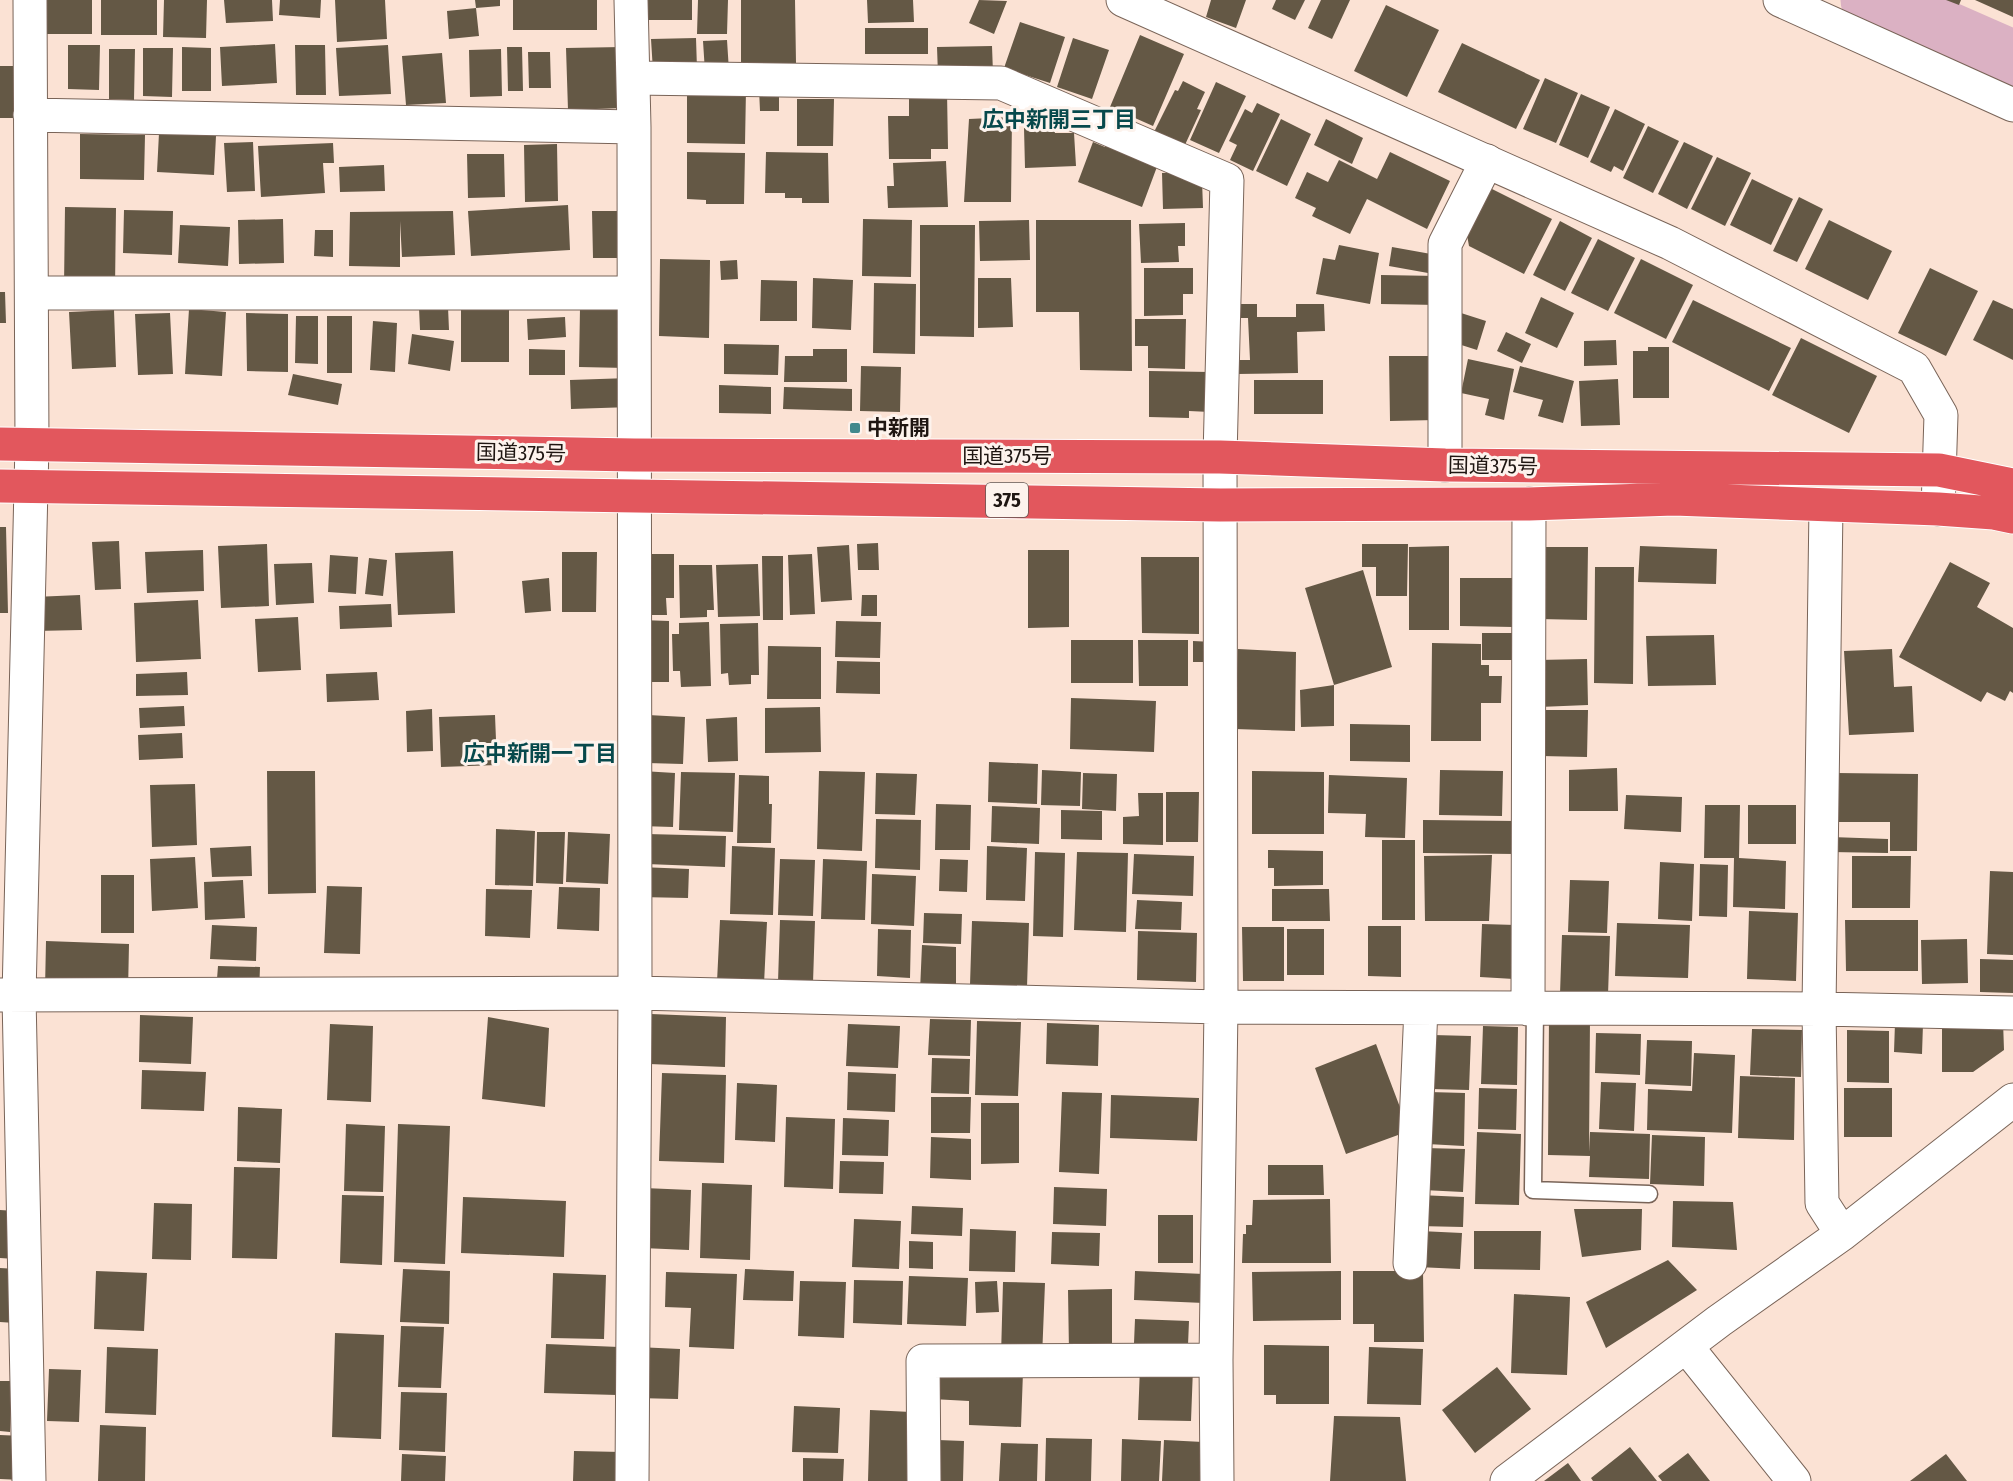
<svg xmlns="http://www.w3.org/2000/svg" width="2013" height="1481" viewBox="0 0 2013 1481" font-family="'Fira Sans Condensed','Noto Sans JP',sans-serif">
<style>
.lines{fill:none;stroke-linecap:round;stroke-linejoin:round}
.river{stroke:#dbb1c3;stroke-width:63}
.building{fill:#645845}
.lane-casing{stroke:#796458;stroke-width:19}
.street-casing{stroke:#796458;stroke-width:35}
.secondary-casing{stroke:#796458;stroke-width:35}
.highway-casing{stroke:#fff;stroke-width:35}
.lane{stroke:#fff;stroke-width:16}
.street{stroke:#fff;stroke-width:33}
.secondary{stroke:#fff;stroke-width:33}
.highway{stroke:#e2575d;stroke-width:33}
.poi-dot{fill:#41898d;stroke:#fdf3ed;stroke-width:2}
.labels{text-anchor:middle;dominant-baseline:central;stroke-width:6;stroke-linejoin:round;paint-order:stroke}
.shield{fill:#fdf3ed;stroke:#625854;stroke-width:1.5}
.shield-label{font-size:20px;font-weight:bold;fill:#1f1612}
.poi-label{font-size:21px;font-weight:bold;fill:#1f1612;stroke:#fdf3ed;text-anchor:start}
.street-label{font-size:21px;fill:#1f1612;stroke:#fdf3ed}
.neighbourhood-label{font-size:22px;font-weight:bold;fill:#07494c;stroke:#fdf3ed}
</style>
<rect width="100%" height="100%" fill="#fbe2d4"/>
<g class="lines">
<!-- river -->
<path class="river" d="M1872,0L2013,62"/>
</g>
<!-- building -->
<path class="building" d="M47,0H92V34H47Z
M101,0H157V35H101Z
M164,0H207L206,38L163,37Z
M224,0H272L273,21L226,23Z
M280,0H321L320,18L279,15Z
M335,0H385L387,39L337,42Z
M475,0H500V6L476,8Z
M513,0H597V30H513Z
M647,0H692V20H647Z
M698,0H728L727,34H697Z
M741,0H795L796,63L741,64Z
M867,0H913L914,22L868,23Z
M979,0L1007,1L994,34L969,23Z
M1211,0H1246L1236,28L1206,17Z
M1276,0H1305L1295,20L1272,9Z
M1321,0H1350L1332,39L1308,28Z
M1946,0H1961L1959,5Z
M1975,0H2013V17Z
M1386,5L1439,30L1407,97L1354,71Z
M476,8L479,36L449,39L447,11Z
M1020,22L1065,37L1050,83L1004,68Z
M865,28H928V54H865Z
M1140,35L1184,54L1153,126L1110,107Z
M696,38L697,69L653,71L651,39Z
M1073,38L1109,50L1092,99L1057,87Z
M727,40L729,71L705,72L703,41Z
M1462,43L1540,80L1516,129L1438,92Z
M275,44L277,83L222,86L220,47Z
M68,45H100L99,90L68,89Z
M295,45H325L326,95H296Z
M388,45L391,94L339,96L336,48Z
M992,46L993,73L938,75L937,47Z
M182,47L211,48V91H182Z
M507,47H522L523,91H508Z
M622,47L624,108L568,110L566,48Z
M143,48H173L172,97L143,96Z
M109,49H135L134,100L109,99Z
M501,49L502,96L470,97L469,50Z
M528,52H550L551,88H529Z
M442,53L446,103L406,105L402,56Z
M0,66H18L17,118H0Z
M1545,78L1578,93L1556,143L1523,129Z
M1183,81L1205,92L1197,109L1201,110L1184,147L1154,132L1175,90L1178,91Z
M1216,82L1246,96L1219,153L1190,140Z
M687,88L746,89L745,144L687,143Z
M779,88V111H760L759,89Z
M909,92H947L948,149H931V159H889L888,116H909Z
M1581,94L1610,107L1588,158L1559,145Z
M797,99H834L833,146H797Z
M1257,103L1280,114L1253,171L1230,160L1237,145L1229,141L1245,109L1252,113Z
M1615,109L1645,124L1623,171L1614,166L1611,172L1590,162Z
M1012,117L1011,202H964L969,119Z
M1281,119L1311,134L1287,186L1256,171Z
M1326,119L1363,138L1352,164L1314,145Z
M1055,126V133H1074L1076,166L1025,168L1024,128Z
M1648,126L1679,141L1653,193L1623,178Z
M159,133L216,136L214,175L157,172Z
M80,134L145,135L144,180L80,179Z
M1109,136L1161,156L1142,207L1078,182L1093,142L1105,147Z
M253,142L255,191L227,192L224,143Z
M1684,142L1713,156L1687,209L1658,194Z
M333,143L334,163H323L325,193L261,197L258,146Z
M557,144L558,201L525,202L524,145Z
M687,152L745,153L744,204H706V200L687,199Z
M766,152L828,153L829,203H802V198H785V193H765Z
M1390,152L1450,181L1427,229L1367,199L1350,234L1312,216L1316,208L1295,198L1307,172L1328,182L1339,160L1377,179Z
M467,154H504L505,197L468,198Z
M1717,157L1751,173L1725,226L1691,209Z
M946,161L948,207L888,208L887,186H894L893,163Z
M384,165L385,191L340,192L339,167Z
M1187,172L1202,180L1203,208L1163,209L1162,173Z
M1752,179L1793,199L1771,245L1730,225Z
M1490,188L1552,219L1524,274L1469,246L1467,235Z
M1799,197L1823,209L1797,262L1773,251Z
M568,205L570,250L471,256L468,211Z
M65,207L116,208L115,288L64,287Z
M124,210L173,211L172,255L123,253Z
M453,211L455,255L402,257L400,221V267L349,266L350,212Z
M592,211H622L623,258H593Z
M283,219L284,263L239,264L238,220Z
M863,219L912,220L911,277L862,276Z
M1029,220L1030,260L980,261L979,221Z
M1036,220H1131L1132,371L1080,370L1079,312H1036Z
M1829,220L1892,251L1868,300L1805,269Z
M1560,221L1592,238L1565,291L1533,275Z
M1185,223V246H1178L1179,262L1141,263L1139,224Z
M180,225L230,227L228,266L178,263Z
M920,225H975L974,337L920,336Z
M315,230H333V257L314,256Z
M1598,239L1635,258L1608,311L1571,293Z
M1339,245L1379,253L1370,304L1316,294L1323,258L1335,260Z
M1392,247L1431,254L1428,273L1389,266Z
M660,259L710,260L709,338L659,336Z
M1641,259L1693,285L1666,339L1614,313Z
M737,260L738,279L721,280L720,261Z
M1144,268H1193V294H1183V315L1144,316Z
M1930,268L1978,291L1946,356L1898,333Z
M1381,275L1438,276V305L1381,304Z
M813,278L853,280L851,330L812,328Z
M978,278H1011L1013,327L978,328Z
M761,280L797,281V321H760Z
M874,283L916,284L915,354L873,353Z
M0,292H5L6,323H0Z
M1541,297L1574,313L1557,348L1525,333Z
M1693,300L1791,348L1769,391L1672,342Z
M1993,300L2013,309V360L1973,340Z
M461,303H509V362H461Z
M1234,304H1257V317H1296V304H1324L1325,331L1297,332L1298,373L1237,374L1236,360H1250L1248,318H1235Z
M448,307L449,330H420L419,308Z
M580,308L627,309V368L579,367Z
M189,309L226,312L222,376L185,374Z
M114,310L116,367L72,369L69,312Z
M170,313L173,374L138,375L135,314Z
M246,313L288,314V372L247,371Z
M1461,313L1486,321L1477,350L1452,342Z
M296,316H318V364L295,363Z
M327,316H352V373H327Z
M565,317L566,337L528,340L527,319Z
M1135,319H1186L1185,369L1148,368V346H1135Z
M373,321L397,323L395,372L370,370Z
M1506,332L1531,344L1522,363L1497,351Z
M412,334L454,341L450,371L408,364Z
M1801,338L1877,376L1849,433L1772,395Z
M1616,340L1617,365L1584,366V341Z
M724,344L779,345L778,375L724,374Z
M1648,347H1669V398H1633V351H1648Z
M529,349L565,350V375H529Z
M813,349H847V382H784L785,356H813Z
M1389,356H1435L1436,420L1390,421Z
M1468,359L1514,369L1504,420L1485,415L1489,399L1461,393Z
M861,366L901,367L900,412L860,411Z
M1520,366L1574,381L1563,423L1538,416L1543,400L1513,392Z
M1149,371L1210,372V412L1189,411V418L1149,417Z
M293,374L342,384L338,405L288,395Z
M629,378L631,407L571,409L570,380Z
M1618,379L1620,425L1581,426L1579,381Z
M1254,380H1323V414H1254Z
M719,385L771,387V414L719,413Z
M784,387L852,389V411L783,409Z
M0,527H6L8,613H0Z
M119,541L121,589L95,590L92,542Z
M878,543L879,570H858L857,544Z
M267,544L269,606L221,608L218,546Z
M1362,544H1408L1407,596H1376V567H1362Z
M849,545L852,600L821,602L817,547Z
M1449,546V630H1409V547Z
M1640,546L1717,549L1716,584L1638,582Z
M1539,547H1588L1587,620L1539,619Z
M203,550L204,591L147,593L145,552Z
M1028,550H1069V627L1028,628Z
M453,551L455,613L398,615L395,553Z
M562,552H597L596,612H562Z
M640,554H674V598H666L667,615H640Z
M812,554L815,614L790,615L788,555Z
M330,555L358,557L356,594L328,592Z
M762,556H783V620H763Z
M1141,557H1199V634L1142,633Z
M369,558L387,560L383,596L365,594Z
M1950,562L1990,583L1977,607L2013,628V693L2010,691L2005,701L1987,692L1981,702L1899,657Z
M312,563L314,603L276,605L274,564Z
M758,564L760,616L718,617L716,565Z
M679,565H712L714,610H707V617L680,618Z
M1595,567H1634L1633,684L1594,683Z
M1363,570L1392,667L1334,685L1305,588Z
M549,578L551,611L525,613L522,581Z
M1460,578H1513V627L1460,626Z
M80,595L82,630L35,631L34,597Z
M862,595H877V616H861Z
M198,600L201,659L136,662L134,603Z
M391,604L392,627L340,629L339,606Z
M298,617L301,670L258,672L255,619Z
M641,620L669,621V682H649Z
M836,621L881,622L880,658L835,657Z
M709,622L711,686L681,687L680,671H673L672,634H679V623Z
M758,623L759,675H751V684L729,685L728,673L721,674L720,624Z
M1482,633H1519V660H1482Z
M1714,635L1716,685L1648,686L1646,636Z
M1071,640H1133V683H1071Z
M1138,640H1188V686H1139Z
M1193,641L1213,642V662H1193Z
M1432,643L1481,644V665H1489V676H1502L1501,703H1481V741H1431Z
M768,646L821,647V699H767Z
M1238,649L1296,652L1295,731L1235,729Z
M1892,649L1894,687L1912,686L1914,732L1849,735L1844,651Z
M1587,659L1588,705L1539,707L1538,660Z
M837,661L880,662V694L836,693Z
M187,672L188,695L136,696V674Z
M377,672L379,700L327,702L326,674Z
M1334,685V726L1301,727L1300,690Z
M1071,698L1156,701L1154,752L1070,749Z
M184,706L185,726L140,728L139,708Z
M820,707L821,752L765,753V708Z
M432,709L433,751L407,752L406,711Z
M1542,710H1588L1587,757L1541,756Z
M495,715L497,765L441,767L439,717Z
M648,715L685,717L683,764L647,763Z
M737,717L738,761L708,762L706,719Z
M1350,724L1410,725V762L1350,761Z
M182,733L183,758L139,760L138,735Z
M989,762L1038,764L1037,804L988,802Z
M1617,768L1618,811H1569V770Z
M1042,770L1081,772L1080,806L1041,805Z
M1440,770L1503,771L1502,816L1439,815Z
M267,771H315L316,893L268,894Z
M642,771L675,773L673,827L640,826Z
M819,771L865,772L862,851L817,849Z
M1252,771L1324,772V834H1252Z
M681,772L735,773L733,832L679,830Z
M876,773L917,774L915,815L875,814Z
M1083,773L1117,774L1116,811L1082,809Z
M1837,773L1918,774L1917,851H1890V822H1837Z
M739,775L769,776V804H772L771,843H737Z
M1329,775L1407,778L1405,838L1365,837L1366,814L1328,813Z
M195,784L197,845L152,847L150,785Z
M1166,792H1199L1198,842H1166Z
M1138,793H1163V845L1123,844V817L1139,816Z
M1626,795L1682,797L1681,832L1624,829Z
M936,804L971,805L970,850H935Z
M1705,805H1740L1739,858L1786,861L1785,909L1733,907L1734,858H1704Z
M1748,805H1796V844H1748Z
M992,806L1040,808L1039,844L991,842Z
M1061,810L1102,811V840L1061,839Z
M876,819L921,820L920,870L875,868Z
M1423,820L1516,821L1515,854L1423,853Z
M496,829L535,831L533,886L495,885Z
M537,832H565L563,884L536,883Z
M568,832L610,834L608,884L566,882Z
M647,834L726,836L725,867L646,864Z
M1831,837L1888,839V853L1831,852Z
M1382,840H1415V920H1382Z
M251,846L252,876L212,877L210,848Z
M732,846L775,848L773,915L730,914Z
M987,846L1027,848L1025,901L986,900Z
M1268,850L1323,851V885L1274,886V868H1268Z
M1035,852L1065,853L1063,937L1033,936Z
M1077,852L1128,853L1126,932L1074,930Z
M1134,854L1194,856L1193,896L1132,894Z
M1492,855L1489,921H1425L1424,856Z
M1852,856H1911L1910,908H1852Z
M195,857L198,908L152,911L150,859Z
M780,859L815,860L813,916L778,915Z
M823,859L867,861L865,920L821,919Z
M940,859L968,860L967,892L939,891Z
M1660,862L1694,864L1692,921L1658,919Z
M1700,864L1728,865L1727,917L1699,916Z
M640,867L689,869L688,898L639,897Z
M1990,871L2013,872V955L1987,954Z
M872,874L916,876L914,926L871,924Z
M101,875H134V933H101Z
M243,880L245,918L205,920L204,882Z
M1570,880L1609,881L1607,933L1568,932Z
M327,886L362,887L360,954L324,953Z
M559,887L600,888L599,931L557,929Z
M486,889L532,890L530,938L485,936Z
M1272,889H1329L1330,921H1272Z
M1137,900L1182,902L1181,930L1135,929Z
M1749,911L1798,913L1796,981L1747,979Z
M924,913L962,914L961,944L923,943Z
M720,920L767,922L764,984L717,982Z
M780,920L815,921L813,983L778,982Z
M1845,920H1918V971H1846Z
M972,921L1029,923L1027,987L970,985Z
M1617,923L1690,925L1688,978L1615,976Z
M1482,924L1516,925L1514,979L1480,977Z
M212,925L257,927L256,961L210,959Z
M1368,926H1401V977L1368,976Z
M1242,927H1284V981H1243Z
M878,929L911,930L910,978L877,976Z
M1287,929H1324V975H1287Z
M1138,931L1197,933L1196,982L1137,980Z
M1562,935L1610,936L1608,995L1560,994Z
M1967,939L1968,983L1922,984L1921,940Z
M46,941L129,944L128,992L45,989Z
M922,945L956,947V992L920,991Z
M1980,959L2013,960V993L1980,992Z
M218,966L260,967L259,994L216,992Z
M651,1014L726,1017L725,1067L649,1064Z
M140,1015L193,1017L191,1064L139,1062Z
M488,1017L549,1028L545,1107L482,1099Z
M1549,1017H1590L1589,1152L1590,1132L1650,1134L1649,1179L1589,1177L1590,1156L1548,1155Z
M930,1019L971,1020L970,1056L928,1055Z
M977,1021L1021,1022L1018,1096L975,1095Z
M1942,1021H2003L2004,1050L1973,1072H1942Z
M1047,1023L1099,1025L1098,1066L1046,1064Z
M1895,1023L1923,1024L1922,1054L1894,1052Z
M330,1024L373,1026L371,1102L327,1100Z
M848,1024L900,1026L898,1068L846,1066Z
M1483,1026L1518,1027L1517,1085L1481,1084Z
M1752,1029L1802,1030L1801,1077L1750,1075Z
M1847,1030L1889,1031V1083L1847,1082Z
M1596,1033L1641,1034L1640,1075L1595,1073Z
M1433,1035L1471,1036L1469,1090L1431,1089Z
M1647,1040L1692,1041L1691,1086L1645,1084Z
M1376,1044L1409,1131L1346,1154L1315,1068Z
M1694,1053L1735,1055L1732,1133L1647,1130L1648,1089L1692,1091Z
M932,1058L970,1059L969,1094L931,1093Z
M142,1070L206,1072L204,1111L141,1109Z
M848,1072L896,1074L895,1112L847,1110Z
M662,1073L726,1075L724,1163L659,1161Z
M1740,1076L1795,1078L1794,1140L1738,1138Z
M1601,1082L1636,1083L1634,1131L1599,1129Z
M737,1083L777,1085L775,1142L735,1140Z
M1479,1088L1517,1089L1516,1130L1478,1129Z
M1844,1088H1892V1137H1844Z
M1062,1092L1102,1093L1099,1174L1059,1172Z
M1429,1092L1465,1093L1464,1146L1427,1144Z
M1111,1095L1199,1098L1197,1141L1110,1138Z
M931,1097H971L970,1133H931Z
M981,1103H1019V1163L981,1164Z
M238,1107L282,1109L280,1163L237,1161Z
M786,1117L835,1119L833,1189L784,1187Z
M843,1118L889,1120L888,1156L842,1155Z
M346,1124L385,1126L383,1192L344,1191Z
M398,1124L450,1126L445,1264L394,1262Z
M1477,1132L1521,1134L1519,1205L1475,1204Z
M1652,1135L1705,1137L1704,1186L1650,1184Z
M931,1137L971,1139V1180L930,1178Z
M1424,1148L1465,1149L1463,1192L1423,1190Z
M840,1161L884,1162L883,1194L839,1193Z
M1268,1165H1323L1324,1195H1268Z
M234,1167L280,1168L277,1259L232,1258Z
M702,1183L752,1185L750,1260L700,1258Z
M1054,1187L1107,1189L1106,1226L1053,1224Z
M644,1188L691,1190L689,1250L642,1248Z
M342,1195L384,1196L382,1265L340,1263Z
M1419,1195L1464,1197L1463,1227L1418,1226Z
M463,1197L566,1201L564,1257L461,1253Z
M1330,1199L1331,1263H1242L1243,1234H1246V1225H1252L1253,1200Z
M1673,1201L1733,1202L1737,1250L1672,1247Z
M154,1203L192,1204L191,1260L152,1259Z
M912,1206L963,1208L962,1236L911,1234Z
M1574,1209H1642L1641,1250L1582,1257Z
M0,1210L16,1211L15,1259L0,1258Z
M1158,1215H1193V1263H1158Z
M854,1219L901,1221L899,1269L852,1267Z
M970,1229L1016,1231L1015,1272L969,1271Z
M1420,1231L1462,1233L1460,1269L1418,1267Z
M1474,1231H1541L1540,1270L1474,1269Z
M1052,1232L1100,1233L1099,1266L1051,1264Z
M909,1241L933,1242V1269L909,1268Z
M1668,1260L1697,1290L1606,1348L1586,1302Z
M0,1268L17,1269L15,1323L0,1322Z
M403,1269L450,1271L449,1324L400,1322Z
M745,1269L794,1271L793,1301L743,1300Z
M96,1271L147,1273L144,1331L94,1329Z
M1135,1271L1204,1274V1303L1134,1300Z
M1341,1271V1320L1253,1321L1252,1272Z
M1353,1271H1423L1424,1342H1374V1324H1353Z
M666,1272L737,1274L734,1349L689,1347L691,1308L665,1307Z
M553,1273L606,1275L604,1339L551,1338Z
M909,1276L968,1278L966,1326L907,1324Z
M854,1280L903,1281L902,1325L853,1323Z
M800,1281L846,1282L844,1338L798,1336Z
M997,1281L999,1312L976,1313L975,1282Z
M1003,1282L1045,1283L1042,1358L1001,1356Z
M1112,1289V1352H1069L1068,1290Z
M1514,1294L1570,1297L1567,1375L1511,1373Z
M1135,1319L1189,1321L1188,1345L1134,1343Z
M401,1326L444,1327L441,1388L398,1387Z
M335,1333L384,1335L381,1439L332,1437Z
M546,1344L619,1347L617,1395L544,1393Z
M1264,1345L1329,1346V1404H1276V1395H1264Z
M107,1347L158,1349L156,1415L105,1413Z
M637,1347L680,1349L678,1399L636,1398Z
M1369,1347L1423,1349L1421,1405L1367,1404Z
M1140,1366L1193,1368L1191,1421L1138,1420Z
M1497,1367L1531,1409L1475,1453L1442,1410Z
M49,1369L81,1370L79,1422L47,1421Z
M933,1369L1023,1372L1021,1427L969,1425V1401L932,1399Z
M0,1381H12L10,1432L0,1431Z
M401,1392L447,1393L445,1452L399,1450Z
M794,1406L840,1408L838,1453L792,1452Z
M870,1410L911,1412L908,1481H868Z
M1334,1416L1400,1417L1406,1481H1330Z
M100,1425L146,1427L145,1481H98Z
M0,1435L23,1436L22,1480L0,1479Z
M1046,1438L1092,1439L1091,1481H1045Z
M1122,1439L1161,1441L1159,1481H1121Z
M938,1440L964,1441L963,1481H937Z
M1164,1440L1203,1442L1202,1481H1162Z
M1001,1443L1038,1444L1037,1481H999Z
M1630,1447L1657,1481H1593L1591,1478Z
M574,1451L622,1452V1481H573Z
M1688,1453L1710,1481H1662L1658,1476Z
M402,1454L446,1456L445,1481H401Z
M1946,1454L1967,1481H1910Z
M803,1458L844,1459L843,1481H803Z
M1568,1463L1581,1481H1544Z"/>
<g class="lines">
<!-- lane casing -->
<g class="lane-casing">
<path id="lane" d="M1535,1008L1533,1190L1649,1194"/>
</g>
<!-- street casing -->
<g class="street-casing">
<path id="street" d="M631,0L634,127L635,993L632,1481
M1780,0L2013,105
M633,78L1001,83L1227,180L1220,457L1221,1007L1216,1360L1217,1481
M30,115L634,127
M32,293H634
M1445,465V244L1487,161
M1826,506L1819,1009L1822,1203L1842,1234
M0,995L635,993L1221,1007L1819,1009L2013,1013
M1528,1009L1529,504
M1410,1263L1421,1008
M1686,1346L1794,1481
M29,1481L19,996L32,444L30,0
M924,1481L923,1361L1216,1360
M1507,1481L1719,1321L1842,1234L2013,1100"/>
</g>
<!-- secondary casing -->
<g class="secondary-casing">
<path id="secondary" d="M1123,0L1670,243L1914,368L1941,415L1938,509"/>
</g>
<!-- highway casing -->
<g class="highway-casing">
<path id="highway" d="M0,444L634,455L1220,457L1445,465L1939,470L2013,485
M0,486L1220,505L1529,504L1674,499L1938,509L1994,513L2013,517"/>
</g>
<!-- lane -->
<use href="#lane" class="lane"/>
<!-- street -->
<use href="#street" class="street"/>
<!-- secondary -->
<use href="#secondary" class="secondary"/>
<!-- highway -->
<use href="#highway" class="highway"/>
</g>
<!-- markers -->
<rect class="poi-dot" x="849" y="422" width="12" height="12" rx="3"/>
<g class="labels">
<!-- shield labels -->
<rect class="shield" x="986" y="483" width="42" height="34" rx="4.5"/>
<g class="shield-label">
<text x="1007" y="500">375</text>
</g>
<!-- poi labels -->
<g class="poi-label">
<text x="867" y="428">中新開</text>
</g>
<!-- street labels -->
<g class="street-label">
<text transform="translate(521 453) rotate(1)">国道375号</text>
<text x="1007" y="456">国道375号</text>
<text transform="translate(1493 466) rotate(1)">国道375号</text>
</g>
<!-- neighbourhood labels -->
<g class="neighbourhood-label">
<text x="1059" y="119">広中新開三丁目</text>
<text x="540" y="753">広中新開一丁目</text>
</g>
</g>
</svg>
